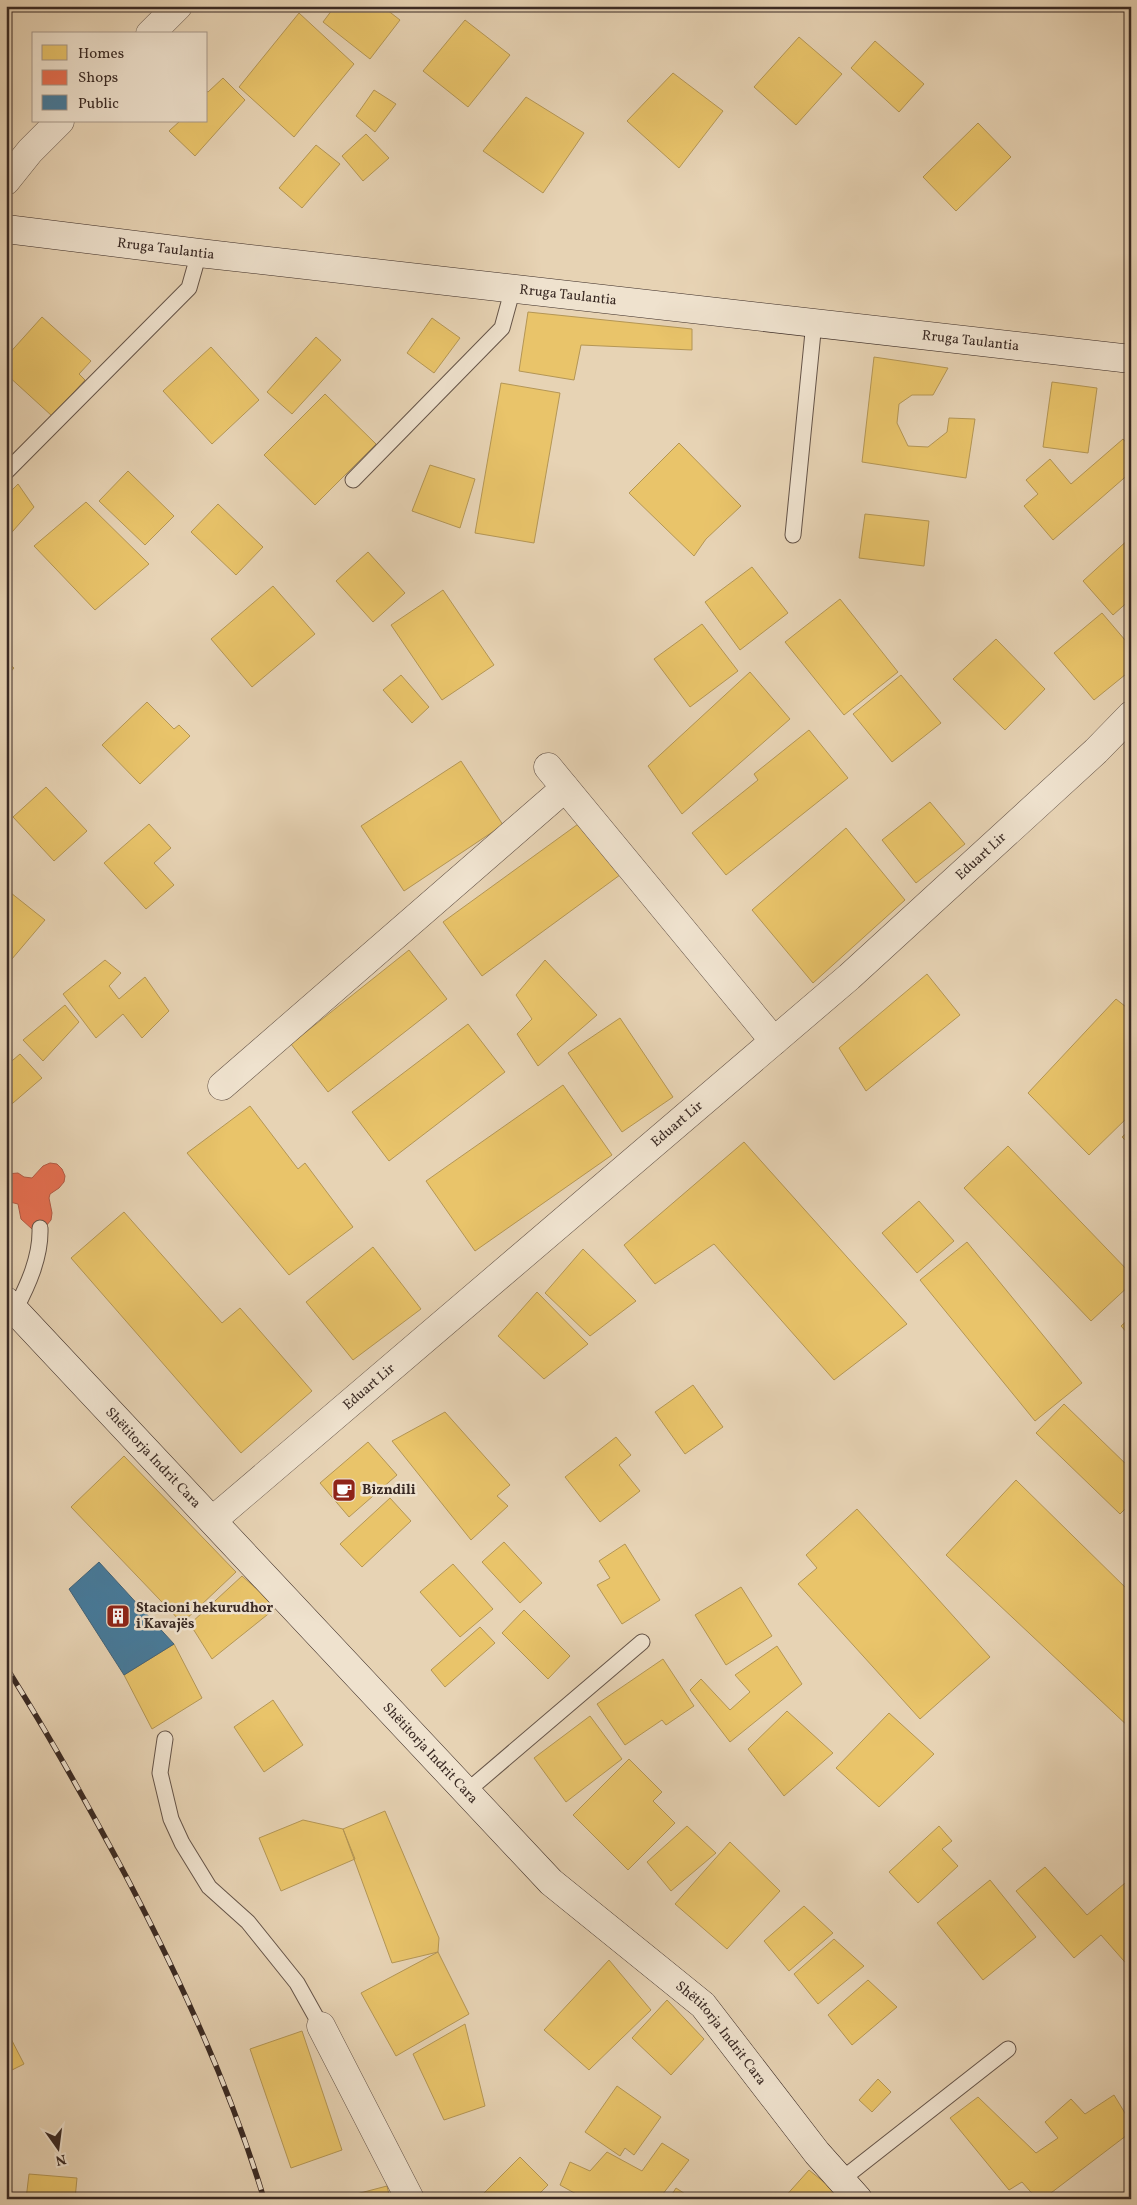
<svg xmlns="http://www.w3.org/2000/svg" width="1137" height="2205" viewBox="0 0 1137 2205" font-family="Vollkorn,serif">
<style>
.homes{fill:#e9c46a;stroke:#b49655}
.shops{fill:#e76f51;stroke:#b35a44}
.public{fill:#457b9d;stroke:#426379}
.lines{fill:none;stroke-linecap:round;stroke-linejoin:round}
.lane-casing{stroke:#655448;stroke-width:17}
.street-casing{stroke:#655448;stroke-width:29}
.secondary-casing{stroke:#3a2a24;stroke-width:29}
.lane{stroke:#efe2ce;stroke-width:15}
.street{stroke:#efe2ce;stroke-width:28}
.secondary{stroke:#efe2ce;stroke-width:28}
.rail-casing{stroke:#3a2a24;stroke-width:5.5}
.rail{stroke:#efe2ce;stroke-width:4;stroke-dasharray:11;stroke-linecap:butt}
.labels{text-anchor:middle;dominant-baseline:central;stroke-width:5;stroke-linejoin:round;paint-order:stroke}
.street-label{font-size:14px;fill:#3a2a24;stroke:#efe2ce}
.poi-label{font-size:14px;font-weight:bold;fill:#3a2a24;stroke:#efe2ce;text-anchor:start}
</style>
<rect width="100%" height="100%" fill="#e7d3b4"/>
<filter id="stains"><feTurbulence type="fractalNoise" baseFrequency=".004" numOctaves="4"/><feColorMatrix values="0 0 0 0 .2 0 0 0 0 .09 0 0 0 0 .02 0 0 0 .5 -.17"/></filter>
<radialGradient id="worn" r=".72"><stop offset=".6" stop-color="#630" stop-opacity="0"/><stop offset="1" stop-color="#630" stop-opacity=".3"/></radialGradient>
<!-- homes -->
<path class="homes" d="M335,6H382L400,20L370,59L323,22Z
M299,13L354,64L294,137L239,87Z
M465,20L510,55L468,107L423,71Z
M799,37L842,74L796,125L754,87Z
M875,41L924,84L899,112L851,68Z
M673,73L723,111L679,168L627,121Z
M223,78L245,100L195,156L169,131L180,121H206V91L208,92Z
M374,90L396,104L375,132L356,116Z
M526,97L584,133L543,193L483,151Z
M978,123L1011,157L956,211L923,177Z
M366,134L389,158L363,181L342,156Z
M316,145L340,164L302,208L279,188Z
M528,312L692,329V350L581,345L574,380L519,371Z
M42,317L91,361L79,374L85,380L52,416L6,374V357Z
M432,318L460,338L434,373L407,353Z
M316,337L341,360L292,414L267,392Z
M211,347L259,400L212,444L163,391Z
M874,357L948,368L933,395H912L899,404L897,423L908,446L928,447L947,432L949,418L975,419L966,478L862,462Z
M1052,382L1097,388L1088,453L1043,447Z
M501,383L560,393L534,543L475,533Z
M325,394L376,444L315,505L264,455Z
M1123,439L1131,448V472L1053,540L1024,506L1038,494L1026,480L1050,459L1071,484Z
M679,443L741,506L706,539L694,556L629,493Z
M430,465L475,479L460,528L412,511Z
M128,471L174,516L145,545L99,501Z
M18,484L34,507L6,539V496Z
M86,502L149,564L95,610L34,546Z
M218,504L263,547L236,575L191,532Z
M865,514L929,521L924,566L859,558Z
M1131,537V599L1113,615L1083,581Z
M368,552L405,593L373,622L336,581Z
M752,567L788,613L740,650L705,602Z
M273,586L315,634L252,687L211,639Z
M443,590L494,665L442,700L391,625Z
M840,599L898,672L844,715L785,642Z
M1102,613L1131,647V670L1094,700L1054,653Z
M702,624L738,671L690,707L654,659Z
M996,639L1045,689L1005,730L953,679Z
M6,661L14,668L6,677Z
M750,672L790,719L682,814L648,766Z
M401,675L429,707L412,723L383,690Z
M901,675L941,723L892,762L853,714Z
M147,702L174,729L179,725L190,736L140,784L102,745Z
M809,730L848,778L726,875L692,833L758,780L754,774Z
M461,761L503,825L404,891L361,826Z
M46,787L87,831L54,861L13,817Z
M930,802L965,844L916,883L882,840Z
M585,819L624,872L482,976L443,922Z
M149,824L171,848L154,863L174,885L146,909L104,863Z
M846,828L905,900L813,983L752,910Z
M6,889L45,920L6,966Z
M409,950L447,999L328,1092L291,1044Z
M105,960L121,973L109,986L119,999L145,977L169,1011L142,1038L123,1014L96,1038L63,994Z
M545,960L597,1015L538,1066L517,1034L532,1019L516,995Z
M927,974L960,1015L866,1091L839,1048Z
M1116,999L1131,1011V1114L1089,1155L1028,1093Z
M65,1005L79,1022L43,1061L23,1040Z
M620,1018L673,1097L622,1132L568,1053Z
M468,1024L505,1072L389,1161L352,1112Z
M20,1054L42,1078L6,1109V1066Z
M563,1085L612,1155L475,1251L426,1181Z
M250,1106L298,1169L305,1163L353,1227L289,1275L187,1153Z
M1131,1129V1146L1122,1137Z
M744,1142L907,1324L834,1380L714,1244L655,1284L624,1245Z
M1008,1146L1131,1274V1284L1091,1321L964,1188Z
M919,1201L954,1241L917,1273L882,1233Z
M124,1212L222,1323L240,1308L312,1391L241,1453L71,1258Z
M967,1242L1082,1383L1035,1421L920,1280Z
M373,1247L421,1309L353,1360L306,1302Z
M583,1249L636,1301L590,1336L545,1293Z
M537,1292L588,1344L544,1379L498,1336Z
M1131,1317V1337L1121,1326Z
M693,1385L723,1427L685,1454L655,1412Z
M1064,1404L1131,1469V1503L1120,1514L1036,1433Z
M445,1412L510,1485L497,1496L508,1506L471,1540L392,1441Z
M616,1437L631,1455L619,1465L640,1491L600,1522L565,1477Z
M368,1442L397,1475L349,1517L320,1483Z
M124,1456L236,1572L182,1623L71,1507Z
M1016,1480L1131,1593V1729L946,1555Z
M390,1498L411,1521L362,1567L340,1544Z
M857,1509L990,1657L920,1719L798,1584L817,1568L806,1555Z
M504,1542L542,1583L520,1603L482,1562Z
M625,1544L660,1600L622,1624L597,1585L610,1578L599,1561Z
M453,1564L493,1609L460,1637L420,1592Z
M242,1576L277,1607L212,1659L190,1624Z
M741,1587L772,1636L726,1665L695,1615Z
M524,1610L570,1656L548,1679L502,1633Z
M480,1627L495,1643L445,1687L431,1670Z
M174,1644L202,1698L152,1729L124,1675Z
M777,1646L802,1684L730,1742L690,1690L701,1679L730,1710L750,1692L735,1675Z
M663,1659L694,1706L666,1725L662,1720L625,1745L597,1704Z
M273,1700L303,1745L264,1772L234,1727Z
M787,1711L833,1753L784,1796L748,1749Z
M889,1713L934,1754L879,1807L836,1768Z
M590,1716L622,1759L566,1802L534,1758Z
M629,1759L662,1792L653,1801L675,1823L628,1870L573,1815Z
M385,1811L439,1938L438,1952L392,1963L343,1829Z
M303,1820L343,1829L355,1859L281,1891L259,1838Z
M687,1826L716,1853L671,1891L647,1862Z
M939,1826L952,1841L942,1849L958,1866L918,1903L889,1872Z
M730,1842L780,1891L727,1949L675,1904Z
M1045,1867L1087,1915L1131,1878V1969L1101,1935L1074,1958L1016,1891Z
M990,1880L1036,1937L983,1980L937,1923Z
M804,1906L833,1933L789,1971L764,1941Z
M834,1939L864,1966L818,2004L794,1974Z
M438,1952L469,2014L396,2056L361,1993Z
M609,1960L651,2010L589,2070L544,2030Z
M868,1980L897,2007L852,2045L828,2015Z
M667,2000L704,2039L671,2075L632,2038Z
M465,2024L485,2106L444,2120L413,2054Z
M6,2029L24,2064L6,2073Z
M302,2031L342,2150L291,2168L250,2049Z
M878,2079L891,2092L872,2112L859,2100Z
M617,2086L661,2117L634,2155L625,2148L620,2156L585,2132Z
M1114,2095L1131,2123V2132L1043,2199H1037L1022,2182L1009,2190L950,2118L978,2097L1036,2153L1058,2138L1045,2122L1071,2099L1085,2114Z
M662,2143L689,2160L659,2199H585L560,2185L570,2162L590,2171L607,2152L642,2171Z
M520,2157L548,2185L534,2199H478Z
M809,2170L836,2192L831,2199H783Z
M29,2174L77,2178L75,2199H26Z
M387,2186L390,2199H337Z
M676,2188L693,2199H669Z"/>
<!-- shops -->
<path class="shops" d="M50,1163L57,1164L62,1169L65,1176L64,1182L59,1188L50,1194L49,1198L52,1213L51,1220L46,1226L32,1229L21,1219L18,1204L6,1201V1174L18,1173L24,1177L32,1178L43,1166Z"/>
<!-- public -->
<path class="public" d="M99,1562L174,1644L124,1675L69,1589Z"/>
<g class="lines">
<!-- lane casing -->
<g class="lane-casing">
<path id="lane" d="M6,472L189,288L199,253
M353,480L502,328L513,288
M793,535L814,322
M15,1310C28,1285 41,1257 40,1228
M165,1739L160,1773L171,1819L182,1843L209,1887L248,1922L297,1983L321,2026
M466,1792L642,1642
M841,2180L1008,2049"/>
</g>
<!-- street casing -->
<g class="street-casing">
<g id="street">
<path d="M150,34L178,6"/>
<path d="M6,181L30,151L60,121"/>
<path d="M548,767L774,1041"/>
<path d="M222,1086L565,788"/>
<path id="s1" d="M213,1520L849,977L1096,751L1131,715"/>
<path d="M321,2026L410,2199"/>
</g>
</g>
<!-- secondary casing -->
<g class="secondary-casing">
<g id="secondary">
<path id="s2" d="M6,229L199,253L1131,359"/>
<path id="s3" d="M6,1301L551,1882L703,2005L817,2153L858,2199"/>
</g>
</g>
<!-- lane -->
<use href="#lane" class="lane"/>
<!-- street -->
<use href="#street" class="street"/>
<!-- secondary -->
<use href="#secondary" class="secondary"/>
<!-- rail casing -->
<g class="rail-casing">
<path id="rail" d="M6,1667C50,1736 89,1807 127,1878C181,1981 230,2087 264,2199"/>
</g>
<!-- rail -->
<use href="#rail" class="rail"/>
</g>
<!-- icons -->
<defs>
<g id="cafe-square" transform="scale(1.25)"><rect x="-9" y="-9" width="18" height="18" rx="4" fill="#8f2418" stroke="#efe2ce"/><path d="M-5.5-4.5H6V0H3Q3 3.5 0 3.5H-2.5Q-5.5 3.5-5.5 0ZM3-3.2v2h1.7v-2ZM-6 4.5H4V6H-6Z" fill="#fff"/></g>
<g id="building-square" transform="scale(1.25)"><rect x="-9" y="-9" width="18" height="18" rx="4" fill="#8f2418" stroke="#efe2ce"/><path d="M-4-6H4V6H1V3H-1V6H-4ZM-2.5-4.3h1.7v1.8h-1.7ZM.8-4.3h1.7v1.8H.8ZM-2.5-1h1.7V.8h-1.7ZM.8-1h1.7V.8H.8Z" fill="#fff"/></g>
</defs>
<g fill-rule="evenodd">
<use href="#cafe-square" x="344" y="1490"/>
<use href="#building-square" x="118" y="1616"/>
</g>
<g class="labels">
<!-- street labels -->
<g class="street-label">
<text stroke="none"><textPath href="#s2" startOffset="161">Rruga Taulantia</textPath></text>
<text stroke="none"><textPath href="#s2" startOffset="566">Rruga Taulantia</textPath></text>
<text stroke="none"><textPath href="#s2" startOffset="971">Rruga Taulantia</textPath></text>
<text stroke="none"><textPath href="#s1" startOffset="1015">Eduart Lir</textPath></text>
<text stroke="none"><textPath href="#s1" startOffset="610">Eduart Lir</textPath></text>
<text stroke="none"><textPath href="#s1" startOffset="205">Eduart Lir</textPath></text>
<text stroke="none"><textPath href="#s3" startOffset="215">Shëtitorja Indrit Cara</textPath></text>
<text stroke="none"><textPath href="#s3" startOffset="620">Shëtitorja Indrit Cara</textPath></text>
<text stroke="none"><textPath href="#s3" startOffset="1025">Shëtitorja Indrit Cara</textPath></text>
</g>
<!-- poi labels -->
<g class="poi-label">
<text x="362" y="1490">Bizndili</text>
<text x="136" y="1608">Stacioni hekurudhor<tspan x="136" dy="16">i Kavajës</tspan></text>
</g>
</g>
<!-- margin -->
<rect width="1137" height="2205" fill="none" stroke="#e7d3b4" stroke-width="25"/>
<rect x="8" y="8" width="1122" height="2190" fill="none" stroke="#3a2a24" stroke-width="2.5"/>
<rect x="12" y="12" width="1112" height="2180" fill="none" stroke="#3a2a24"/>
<!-- legend -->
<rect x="32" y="32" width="175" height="90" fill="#efe2ce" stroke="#a7988a"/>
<rect x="42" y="45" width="25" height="15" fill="#e9c46a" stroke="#a7988a"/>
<text x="78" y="58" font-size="15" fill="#3a2a24">Homes</text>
<rect x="42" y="70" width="25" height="15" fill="#e76f51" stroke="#a7988a"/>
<text x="78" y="82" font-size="15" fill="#3a2a24">Shops</text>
<rect x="42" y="95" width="25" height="15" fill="#457b9d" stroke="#a7988a"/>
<text x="78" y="108" font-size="15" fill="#3a2a24">Public</text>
<!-- north arrow -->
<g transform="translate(58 2148) rotate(166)" stroke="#efe2ce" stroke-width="4" paint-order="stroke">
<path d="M0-4L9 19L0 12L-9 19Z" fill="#3a2a24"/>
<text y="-8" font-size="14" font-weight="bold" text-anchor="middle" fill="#3a2a24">N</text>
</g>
<rect width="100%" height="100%" filter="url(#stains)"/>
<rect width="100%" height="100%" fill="url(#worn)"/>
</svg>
